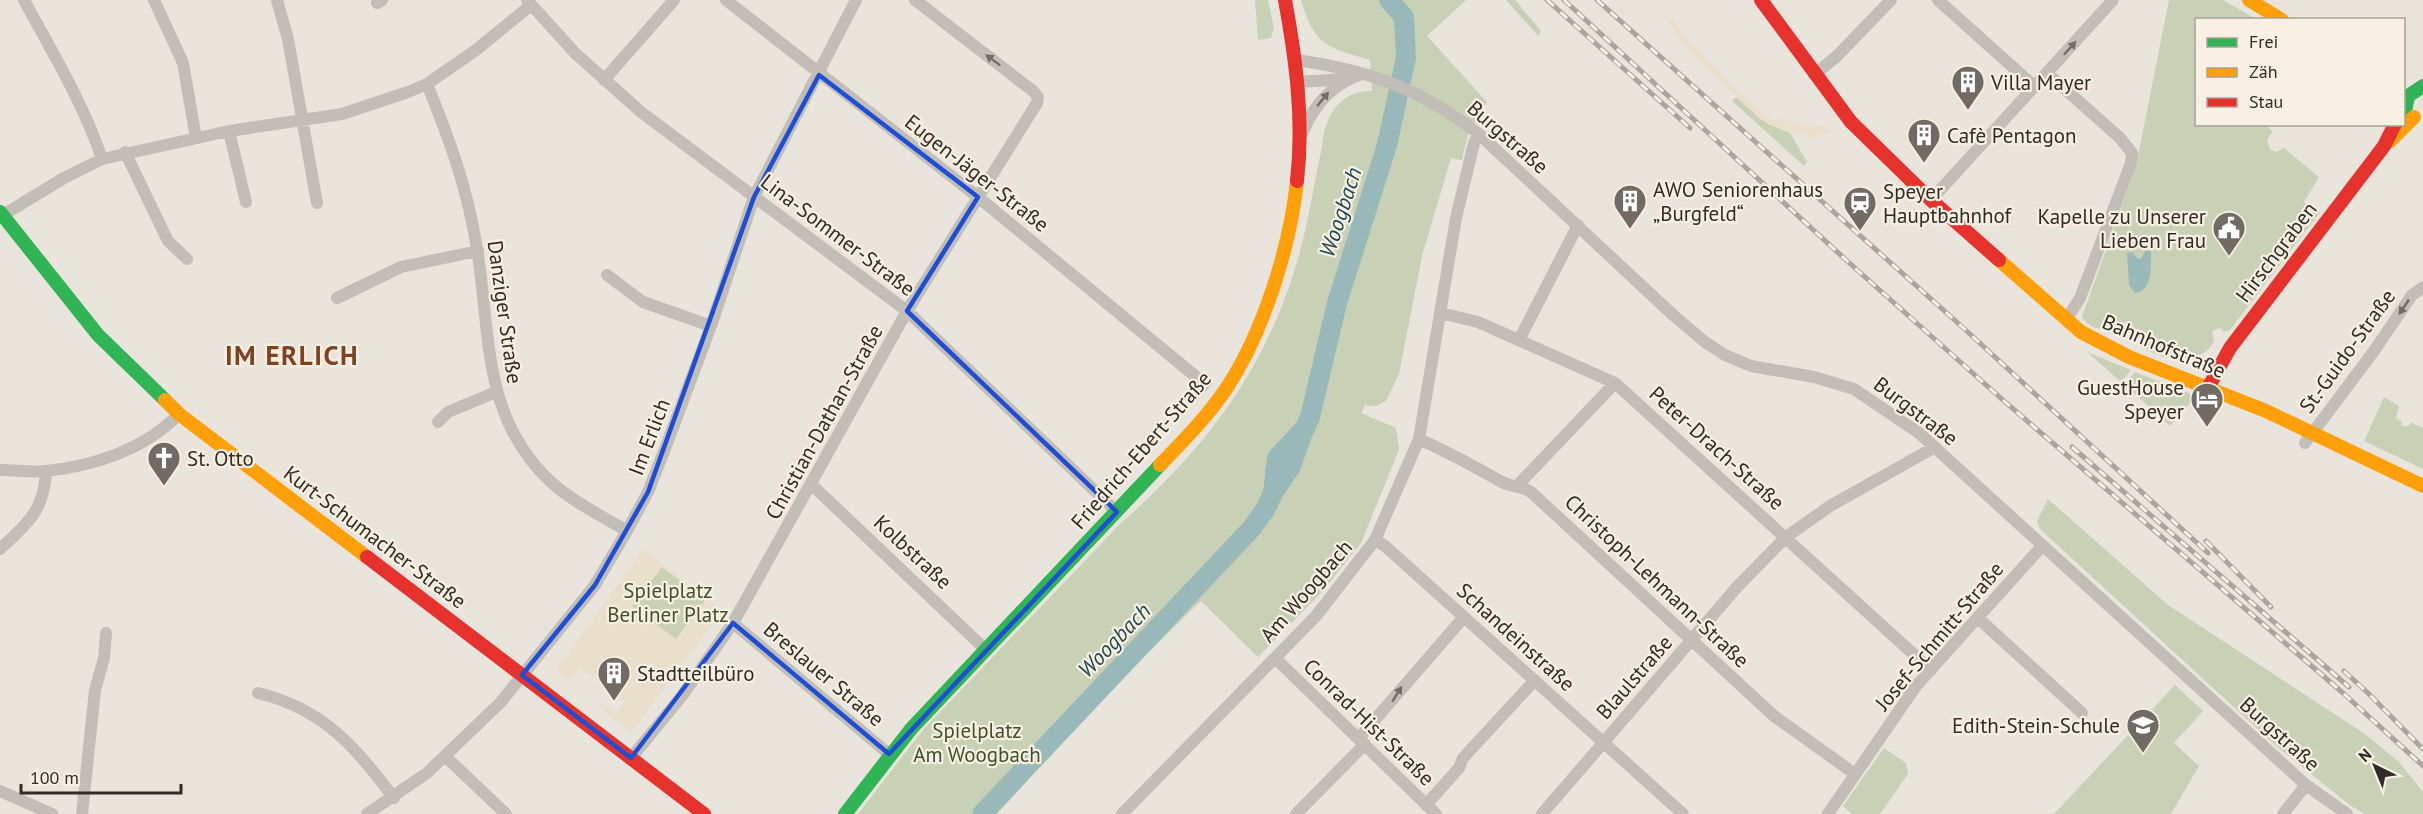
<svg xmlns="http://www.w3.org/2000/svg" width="2423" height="814" viewBox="0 0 2423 814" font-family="'PT Sans',sans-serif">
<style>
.green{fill:#c8d0b6}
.plaza{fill:#e9dfcb;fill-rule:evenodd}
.water{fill:#99b8ba}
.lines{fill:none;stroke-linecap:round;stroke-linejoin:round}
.river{stroke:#99b8ba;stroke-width:20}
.street-tunnel{stroke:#c5c0b7;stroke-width:12;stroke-dasharray:12 6;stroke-linecap:butt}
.street{stroke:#c2bdb6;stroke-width:12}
.fast{stroke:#30b455;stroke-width:14}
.slow{stroke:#ff9f0a;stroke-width:14}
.jam{stroke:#e5322d;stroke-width:14}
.rail-casing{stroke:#aaa5a0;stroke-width:5}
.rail{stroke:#f8f0e2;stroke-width:3;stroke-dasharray:9;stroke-linecap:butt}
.oneway{fill:#736c66}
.marked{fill:none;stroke:#1d4ed8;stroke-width:4.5;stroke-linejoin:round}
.labels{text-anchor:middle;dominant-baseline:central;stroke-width:4.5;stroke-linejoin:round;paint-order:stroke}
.poi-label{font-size:21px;fill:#322a25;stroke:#f8f0e2;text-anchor:start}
.street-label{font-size:21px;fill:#322a25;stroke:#f8f0e2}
.park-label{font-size:21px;fill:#3d5029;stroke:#f8f0e2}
.water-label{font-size:22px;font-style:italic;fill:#1c4852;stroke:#f8f0e2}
.district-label{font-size:27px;font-weight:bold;letter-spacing:1.5px;fill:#7f4120;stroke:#f8f0e2}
</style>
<rect width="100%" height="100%" fill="#eae5dc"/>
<!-- green -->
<path class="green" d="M1255,0H1268L1274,28L1271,38L1258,40Z
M1301,0H1466L1427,36L1487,102L1468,134L1462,160L1451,158L1422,256L1399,374L1386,401L1376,406L1365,405L1361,413L1396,428L1399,450L1361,543L1322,592L1258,657L1201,601L1107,693L997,814H858L923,730L1121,523C1202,452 1261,376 1294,272C1307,232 1313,188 1322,147C1324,118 1339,90 1372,91L1370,60C1328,48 1314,45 1301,0Z
M1506,0H1515L1541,31L1538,36Z
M2169,0H2223L2256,19L2196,20V124L2265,125L2273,131L2267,140L2270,149L2276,152L2284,148L2319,177L2304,202L2320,212L2230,330L2224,332L2220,328L2212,331L2214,341C2199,374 2131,358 2129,323L2118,322C2107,333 2090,330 2082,317L2136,166Z
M1736,97L1768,124L1790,133L1807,162L1804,166L1732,101Z
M2087,352L2131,370L2121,382Z
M2135,372L2196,396L2170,426L2124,384Z
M2384,397L2399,406L2396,418L2402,422L2401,425L2406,427L2412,423L2423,428V469L2364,441Z
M2048,499L2168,605L2365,734L2399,762L2423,792V814H2365L2351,806L2275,745L2040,529L2037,521Z
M662,567L706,600L676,640L632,606Z
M2175,685L2203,711L2174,743L2199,766L2171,814H2054Z
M1884,748L1906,763L1908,774L1880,814H1852L1843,806Z"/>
<!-- plaza -->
<path class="plaza" d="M1672,17L1692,46L1698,47L1710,64L1716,66L1730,85L1774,121L1780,118L1801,126L1807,123L1831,130L1809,141L1803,134L1790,133L1783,128V130L1760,119L1686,49L1666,20Z
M643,549L723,611L631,732L600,707L603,703L616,713L625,701L581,668L569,683L556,670ZM662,567L705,600L676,639L632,606Z"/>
<!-- water -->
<path class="water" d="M2145,251H2151C2151,264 2153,292 2135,293L2129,285L2127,253L2133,252L2136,258L2141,259Z"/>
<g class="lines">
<!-- river -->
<path class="river" d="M1273,493L1290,468L1303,432
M982,814L1251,529L1265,510L1273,493L1277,458L1305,428L1310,417L1337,303L1387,145L1406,58L1404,17L1389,0"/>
<!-- street-tunnel -->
<path class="street-tunnel" d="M1200,380L1212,390"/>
<!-- street -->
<path class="street" d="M24,0C52,52 83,102 102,159
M154,0L183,63L196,138
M277,0L288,39L317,203
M527,0L575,53L641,112L907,311L1117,512
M726,0L978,197L1200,380
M1938,0L2035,87
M377,3L382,0
M1297,60C1371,71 1419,88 1479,134L1673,315L1705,342L1725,355L1751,366L1814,377L1854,389L1919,433L2306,785L2347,814
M2047,73L2120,138L2132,153L2131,163L2080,298L2066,320
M1814,75L1837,56L1891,0
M604,80L674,0
M1298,82L1345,79
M427,84C449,138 468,190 477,249C491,333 481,417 551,482C573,502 602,516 627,531
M229,131L246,202
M1303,132C1314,104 1333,84 1361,74
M125,152L168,241L187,259
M1931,200L2113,0
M3,215L64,178L102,159L229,131L342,114L408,92L427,84L476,50L531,5
M607,275L643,302L711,326
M337,298L401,267L478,251
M1441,313L1478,322L1615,383L1931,670
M1519,340L1578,225
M438,422L448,412L496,392
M1419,439C1447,452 1474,466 1500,481C1510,487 1522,486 1531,492L1774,716L1855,774
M2305,443L2374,351L2412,295L2423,287
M0,470C15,470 31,473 46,471C95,466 145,449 179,414
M812,485L986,650
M1517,486L1615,383
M1375,540L1385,546L1683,814
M0,549C27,524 44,511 46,472
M1978,618L2082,713
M733,623L889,754
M1275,658L1436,814
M258,693C324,709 354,746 394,798
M1359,738L1464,617
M446,757L506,814
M631,758L682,696L733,623L907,311L1037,103L1038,97L1033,91L915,0
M0,791L52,814
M1426,805L1459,768L1463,758L1535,680
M82,814L95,690L104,658L106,633
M367,814L427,773L500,703L595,585L627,531L648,492L665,449L711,326L754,197L856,0
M1122,814L1316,616L1375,540L1419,439L1456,218L1474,143L1479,134
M1296,814L1365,744
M1542,814L1737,587L1786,537L1830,506L1935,447
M1828,814L1916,686L2043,545
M2283,814L2306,785"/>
<!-- fast -->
<path class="fast" d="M2405,112L2408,96L2423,86
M0,212L98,335L165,400
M845,814L911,729L1160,465"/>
<!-- slow -->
<path class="slow" d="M2249,0L2282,20
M2390,141L2414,117
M1999,260L2081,332L2129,357L2266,411L2423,486
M165,400L179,414L367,557
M1160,465C1183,441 1207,417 1226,389C1263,333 1290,248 1297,181"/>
<!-- jam -->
<path class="jam" d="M1285,0C1296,60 1304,120 1297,181
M1761,0L1851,122L1931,200L1999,260
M2208,388L2230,348L2384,146L2395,124
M367,557L704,814"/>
<!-- rail casing -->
<g class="rail-casing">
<path id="rail" d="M1547,0L1690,128
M1564,0L1846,260L2004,401L2343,693L2423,766
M1597,0L1959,324L2208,553
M2072,447L2349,687
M2206,541L2271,607
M2344,671L2369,694L2423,749"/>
</g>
<!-- rail -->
<use href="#rail" class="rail"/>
</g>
<!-- one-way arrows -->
<defs><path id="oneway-solid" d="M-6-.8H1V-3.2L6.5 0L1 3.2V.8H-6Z" transform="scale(1.5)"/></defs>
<g class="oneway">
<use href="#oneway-solid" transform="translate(2070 48) rotate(-48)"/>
<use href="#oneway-solid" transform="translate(993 60) rotate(-143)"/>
<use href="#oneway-solid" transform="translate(1323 99) rotate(-51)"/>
<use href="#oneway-solid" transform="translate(2404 307) rotate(124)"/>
<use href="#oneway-solid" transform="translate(1397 694) rotate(-58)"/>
</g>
<!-- marked area -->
<path class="marked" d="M819,75L978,197L907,311L1117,512L889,754L733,623L631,758L522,675L595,585L648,492L754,197Z"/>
<!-- icons -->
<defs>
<g id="building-pin" transform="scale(1.725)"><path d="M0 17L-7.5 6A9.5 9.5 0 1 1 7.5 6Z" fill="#726b65" stroke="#f8f0e2"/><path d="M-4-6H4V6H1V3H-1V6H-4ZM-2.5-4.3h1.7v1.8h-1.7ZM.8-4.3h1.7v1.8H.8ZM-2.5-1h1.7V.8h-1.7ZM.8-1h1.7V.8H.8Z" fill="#fff"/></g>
<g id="station-pin" transform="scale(1.725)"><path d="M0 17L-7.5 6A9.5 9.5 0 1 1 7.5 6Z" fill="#726b65" stroke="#f8f0e2"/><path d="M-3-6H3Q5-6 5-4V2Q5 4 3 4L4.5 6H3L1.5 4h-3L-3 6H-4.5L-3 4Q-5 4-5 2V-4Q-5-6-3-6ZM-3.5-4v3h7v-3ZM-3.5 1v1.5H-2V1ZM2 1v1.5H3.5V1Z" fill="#fff"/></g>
<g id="civic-pin" transform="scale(1.725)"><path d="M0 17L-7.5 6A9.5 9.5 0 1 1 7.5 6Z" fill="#726b65" stroke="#f8f0e2"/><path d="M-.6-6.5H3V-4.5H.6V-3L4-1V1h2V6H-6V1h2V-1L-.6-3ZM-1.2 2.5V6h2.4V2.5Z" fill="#fff"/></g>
<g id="hotel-pin" transform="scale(1.725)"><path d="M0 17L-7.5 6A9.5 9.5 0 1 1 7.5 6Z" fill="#726b65" stroke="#f8f0e2"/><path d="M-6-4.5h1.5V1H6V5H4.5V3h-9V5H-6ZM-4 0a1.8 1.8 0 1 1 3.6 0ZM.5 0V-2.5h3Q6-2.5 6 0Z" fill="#fff"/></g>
<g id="church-pin" transform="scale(1.725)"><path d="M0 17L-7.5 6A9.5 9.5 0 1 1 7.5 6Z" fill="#726b65" stroke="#f8f0e2"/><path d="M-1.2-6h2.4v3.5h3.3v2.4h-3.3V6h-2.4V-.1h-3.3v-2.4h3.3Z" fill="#fff"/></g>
<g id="school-pin" transform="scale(1.725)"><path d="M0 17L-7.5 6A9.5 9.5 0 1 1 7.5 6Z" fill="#726b65" stroke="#f8f0e2"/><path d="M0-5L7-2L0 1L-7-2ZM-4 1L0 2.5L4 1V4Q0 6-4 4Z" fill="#fff"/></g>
</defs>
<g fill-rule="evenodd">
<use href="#building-pin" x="1968" y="82"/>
<use href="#building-pin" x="1924" y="135"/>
<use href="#building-pin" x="1630" y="201"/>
<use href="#station-pin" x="1860" y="203"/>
<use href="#civic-pin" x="2229" y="228"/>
<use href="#hotel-pin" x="2207" y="399"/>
<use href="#church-pin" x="164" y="458"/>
<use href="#building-pin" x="614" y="673"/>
<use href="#school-pin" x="2143" y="725"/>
</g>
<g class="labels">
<!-- poi labels -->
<g class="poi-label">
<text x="1991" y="82">Villa Mayer</text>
<text x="1947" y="135">Cafè Pentagon</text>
<text x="1653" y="189">AWO Seniorenhaus<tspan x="1653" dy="24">„Burgfeld“</tspan></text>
<text x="1883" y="191">Speyer<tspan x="1883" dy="24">Hauptbahnhof</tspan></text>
<text x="2206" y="216" text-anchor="end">Kapelle zu Unserer<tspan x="2206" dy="24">Lieben Frau</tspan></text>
<text x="2184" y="387" text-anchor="end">GuestHouse<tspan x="2184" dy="24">Speyer</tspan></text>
<text x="187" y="458">St. Otto</text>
<text x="637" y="673">Stadtteilbüro</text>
<text x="2120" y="725" text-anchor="end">Edith-Stein-Schule</text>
</g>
<!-- street labels -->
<g class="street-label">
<text transform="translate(1508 137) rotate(41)">Burgstraße</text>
<text transform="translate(977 173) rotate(38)">Eugen-Jäger-Straße</text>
<text transform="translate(838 235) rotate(37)">Lina-Sommer-Straße</text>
<text transform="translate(2276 252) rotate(-53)">Hirschgraben</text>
<text transform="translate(505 312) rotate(82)">Danziger Straße</text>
<text transform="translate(2164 346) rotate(23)">Bahnhofstraße</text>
<text transform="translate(2347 351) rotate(-54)">St.-Guido-Straße</text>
<text transform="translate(1916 411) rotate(37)">Burgstraße</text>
<text transform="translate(824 422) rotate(-61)">Christian-Dathan-Straße</text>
<text transform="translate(649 437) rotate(-69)">Im Erlich</text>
<text transform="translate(1717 448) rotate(42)">Peter-Drach-Straße</text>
<text transform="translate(1141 450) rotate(-49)">Friedrich-Ebert-Straße</text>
<text transform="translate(375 537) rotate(37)">Kurt-Schumacher-Straße</text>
<text transform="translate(913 552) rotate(43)">Kolbstraße</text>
<text transform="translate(1657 581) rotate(43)">Christoph-Lehmann-Straße</text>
<text transform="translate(1306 591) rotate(-49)">Am Woogbach</text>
<text transform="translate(1939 636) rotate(-50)">Josef-Schmitt-Straße</text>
<text transform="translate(1516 637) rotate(42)">Schandeinstraße</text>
<text transform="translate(824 674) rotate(40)">Breslauer Straße</text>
<text transform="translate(1634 677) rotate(-49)">Blaulstraße</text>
<text transform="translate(1369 722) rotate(44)">Conrad-Hist-Straße</text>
<text transform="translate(2280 734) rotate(42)">Burgstraße</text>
</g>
<!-- park labels -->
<g class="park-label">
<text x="668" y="590">Spielplatz<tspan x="668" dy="24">Berliner Platz</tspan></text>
<text x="977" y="730">Spielplatz<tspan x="977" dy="24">Am Woogbach</tspan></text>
</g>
<!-- water labels -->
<g class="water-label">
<text transform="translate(1340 212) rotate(-72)">Woogbach</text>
<text transform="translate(1114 640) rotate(-46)">Woogbach</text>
</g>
<!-- district labels -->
<g class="district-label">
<text x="292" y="355">IM ERLICH</text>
</g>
</g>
<!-- legend -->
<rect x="2195" y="18" width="210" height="108" fill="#f8f0e2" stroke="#a9a196" stroke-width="1.5"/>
<rect x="2207" y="38" width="30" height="9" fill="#30b455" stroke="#a9a196" stroke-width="1.5"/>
<text x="2249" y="48" font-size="18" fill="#322a25">Frei</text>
<rect x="2207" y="68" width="30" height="9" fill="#ff9f0a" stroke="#a9a196" stroke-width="1.5"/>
<text x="2249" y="78" font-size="18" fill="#322a25">Zäh</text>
<rect x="2207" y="98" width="30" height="9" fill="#e5322d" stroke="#a9a196" stroke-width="1.5"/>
<text x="2249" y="108" font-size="18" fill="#322a25">Stau</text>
<!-- north arrow -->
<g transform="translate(2375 766) rotate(317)" stroke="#f8f0e2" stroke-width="4.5" paint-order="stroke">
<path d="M0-4.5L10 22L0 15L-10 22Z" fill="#322a25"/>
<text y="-9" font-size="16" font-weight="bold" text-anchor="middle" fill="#322a25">N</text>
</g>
<!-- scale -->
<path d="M21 784v9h160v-9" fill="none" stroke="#322a25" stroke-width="3"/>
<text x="30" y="784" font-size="18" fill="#322a25" stroke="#f8f0e2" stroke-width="4.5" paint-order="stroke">100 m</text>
</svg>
